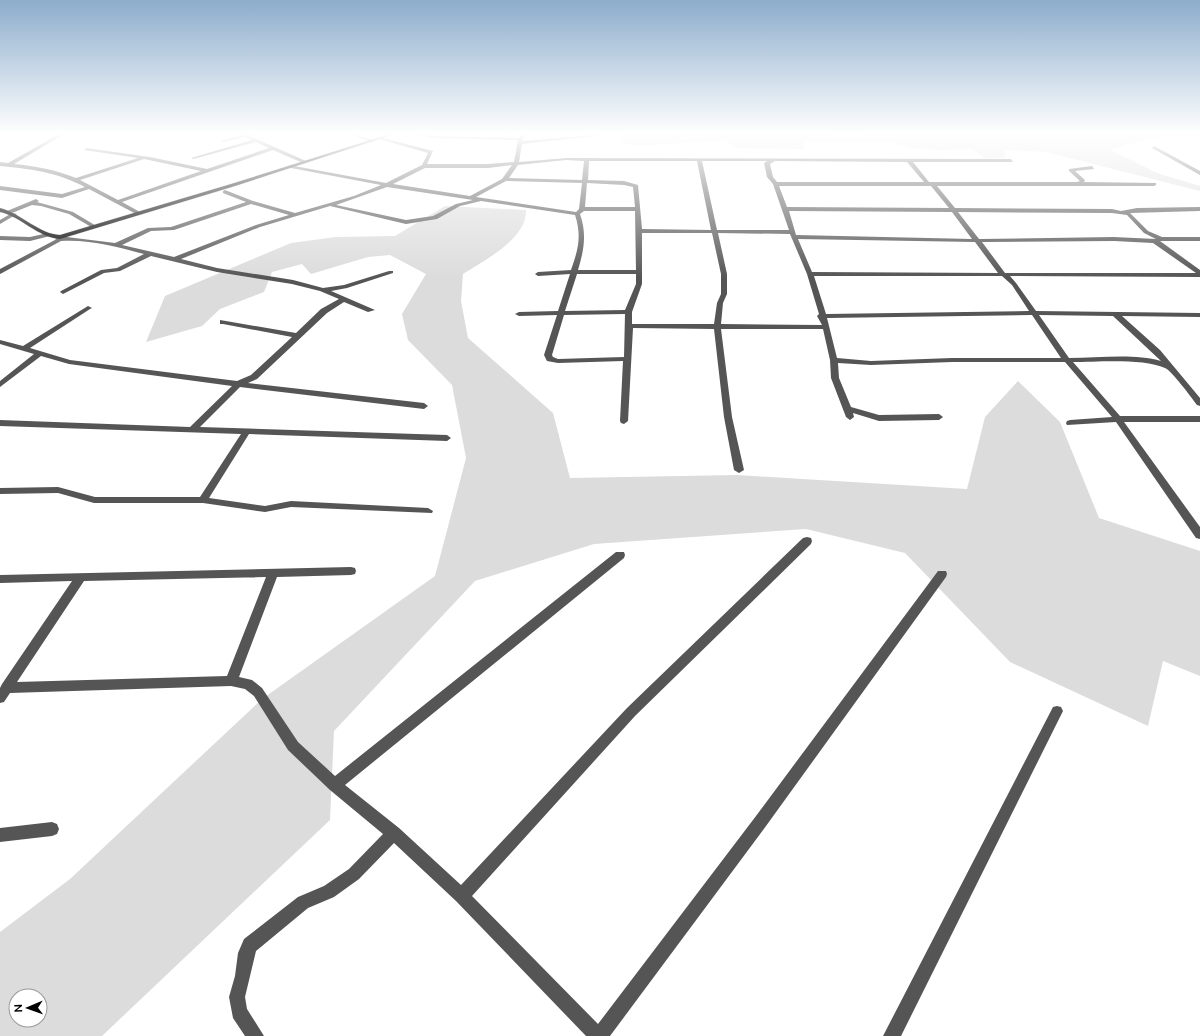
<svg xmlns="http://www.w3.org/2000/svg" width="1200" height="1036" viewBox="0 0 1200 1036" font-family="Mulish,sans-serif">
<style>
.green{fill:#dcdcdc;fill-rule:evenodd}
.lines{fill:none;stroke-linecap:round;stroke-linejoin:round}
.major-casing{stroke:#dbdbdb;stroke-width:1}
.minor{fill:#555;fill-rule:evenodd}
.major{fill:#000;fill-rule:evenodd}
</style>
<rect width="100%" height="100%" fill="#fff"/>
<!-- green -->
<path class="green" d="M623,133H829C836,138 856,138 864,133H1200V137C1171,135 1138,139 1111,150L1157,173L1200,186V191L1046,152L1005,150V158H984L973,149L942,150L910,148L890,142H805L804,149L735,148L727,140L636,146L623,143Z
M445,206L526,210C527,239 485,260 463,274L461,301L468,338L553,413L570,478L737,475L967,489L985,417L1018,381L1060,422L1099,518L1200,551V676L1163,661L1148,726L1010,662L905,553L806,529L594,544L475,581L334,731L330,820L102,1036H0V932L70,879L262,699L435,576L466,458L452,385L408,340L402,314L426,274L390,255L368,257L311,274L302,264L272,272L264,292L220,309L202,326L146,342L165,296L291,243L336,237L395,236ZM16,996H40V1020H16Z"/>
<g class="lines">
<!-- major casing -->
<g class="major-casing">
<path id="major" d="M393,133H398L235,186L60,239C37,237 22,217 0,212V208C22,214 39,234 60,235L231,184Z"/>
</g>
<!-- minor -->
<path class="minor" d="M61,133H66L14,164C36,166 56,170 76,178L138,158L84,150L86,148L150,157L207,169L269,148L256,142L193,159L191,158L252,140L245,137L223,142L221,141L241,135L238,133L250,134V136L308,162L303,163L273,150L122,202L140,212V214L138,215L89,189L62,198L0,190V186L62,194L85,187C56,172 32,169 0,166V162L8,163ZM144,159L201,171L118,200L80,180Z
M347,133H352L375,141L371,142Z
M408,133L434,136L519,138L522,133H526L522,141L593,135L595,136L522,144L519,162L566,158L1011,159L1013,162H913L929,182H1077L1080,181L1069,171V169L1092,166L1094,169L1075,171L1085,180L1084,182L1156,183V185L1154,186H937L955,208L1112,209L1121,211L1137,208L1200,207V211L1130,213L1148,231L1162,237H1200V241H1160L1200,270V277L1010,276L1016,283L1036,311L1200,313V317L1122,316L1160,350L1200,398V406L1197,405C1191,397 1172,371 1165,368C1144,358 1097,362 1073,362L1120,416H1200V422H1124L1200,527V539L1196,538L1116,422L1067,425L1066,423L1067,421L1070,420L1112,417L1065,362H952L871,365L838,363L839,378L851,407L879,415L939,414L943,417L939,420L879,421L853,413L854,417L850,420L846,417L831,378L830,360L823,329H721L732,417L744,470L739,473L734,470L724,417L714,329L633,328L628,421L624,424L621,423L620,421L623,361L558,363L547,361L544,355L557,315L519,316L515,314L519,312L558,311L570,274L538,276L535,274L538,272L571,270C578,250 582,236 575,215L481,201L460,206L437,219L406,224L330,206L260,227L181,259L217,268L293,280L323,288L344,285L389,271H393V273L347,288L331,291L375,310L368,312L344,302L327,313L257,379L248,383L424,403L428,406L424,409L240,387L200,427L447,435L451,438L447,441L249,434L209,498L265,506L291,501L428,508L433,511L432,513L291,507L265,512L203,503H94L58,493L0,494V488L58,487L95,497H200L241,434L0,426V420L190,427L232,386L69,364L41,356L0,387V381L34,354L0,344V340L23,346L88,306L92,308L90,309L30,348L70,360L237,381L251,375L292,337L223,324H220V320L296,333L321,309L339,299L320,291L292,284L217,272L151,256L120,271L104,273L63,294L60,292L61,291L101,270L117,268L144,254C118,247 88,239 61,241L2,273L0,274V269L55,240L59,236L115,243L148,228L171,227L246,202L223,193V191L225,190L253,201L295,213L354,196L381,185L291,168L289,165L386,183L422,165L428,153L379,139V137L433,151L427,164H488L514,162L518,140L434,138ZM566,160L584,161L582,180L509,178L518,165ZM589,161H697L711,230L642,229L638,185L624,181L588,180ZM702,161H767L764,163L767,177L773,184L789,230H717ZM775,161L907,162L924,182H777L773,177L770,164ZM512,165L502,179L470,196L393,184L425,168H488ZM506,181L582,183L579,209L576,212L476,197ZM587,183L624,185L633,187L635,207H585ZM779,186H931L949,208L787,207ZM387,187L473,200L456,204L433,216L406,220L336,205ZM251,204L289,215L256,225L174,257L122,245L151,231L174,230ZM584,211H635L636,270H578C584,250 587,234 580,214ZM789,211L952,212L972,239L796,235ZM958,212L1112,213L1127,215L1144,233L1156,239L1114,237L979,239ZM642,233H712L721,274V294L717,303L714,324H632V312L642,284ZM718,233L790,234L807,274L819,314L817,316L822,325L721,324L723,303L727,294V274ZM798,239L975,242L998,273L812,272ZM1114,241L1153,243L1196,273H1005L982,242ZM577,274H636V284L625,310L565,311ZM814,276H1002L1012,285L1029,311L826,314ZM625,314L624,357L558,359L553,357L552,355L564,315ZM1032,315L1061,358H952L871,361L837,358L827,318ZM1039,315L1113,316L1161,361C1134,353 1098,358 1069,358Z
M1154,146L1200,171V175L1152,148Z
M36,199L39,201L37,202L73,212L98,227L93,228L69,214L41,206L32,205L12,213L17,214L0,224V220L12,213H7V211Z
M48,233L51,235L50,236L30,241L0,240V236L30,237Z
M807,537L811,538L812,541L811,544L635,716L472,896L598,1024L756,816L938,571H946L947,574L946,577L766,826L610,1036H586L456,901L394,843L359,879L334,897L308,908L256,951L245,997L247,1009L264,1036H245L233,1018L229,997L235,976L238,953L244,939L298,897L324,886L349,869L383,834L330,790L288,750L254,696L245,689L231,686L10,693L4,702L0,703V688L2,684L72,581L0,583V575L351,567L355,568L356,571L355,574L351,575L277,577L239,677L252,680L262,688L298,742L335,776L616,552H624L625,555L624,558L345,785L399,828L461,885L627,708L803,538ZM266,577L227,676L17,682L84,581Z
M1057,706L1061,707L1063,711L901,1036H883L1053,707Z
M52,822L57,824L59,829L57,834L52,836L0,842V828Z"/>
<!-- major -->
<use href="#major" class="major"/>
</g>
<!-- sky -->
<linearGradient id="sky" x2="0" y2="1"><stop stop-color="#8cadcc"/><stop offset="0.48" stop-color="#fff"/><stop offset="1" stop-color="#fff" stop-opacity="0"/></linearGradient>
<rect width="1200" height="278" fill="url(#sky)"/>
<!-- north arrow -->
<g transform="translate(28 1008) rotate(268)"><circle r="19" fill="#ffffff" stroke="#999999"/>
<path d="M0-3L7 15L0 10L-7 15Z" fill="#000000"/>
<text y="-6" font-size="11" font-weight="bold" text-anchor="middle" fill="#000000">N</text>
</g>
</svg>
